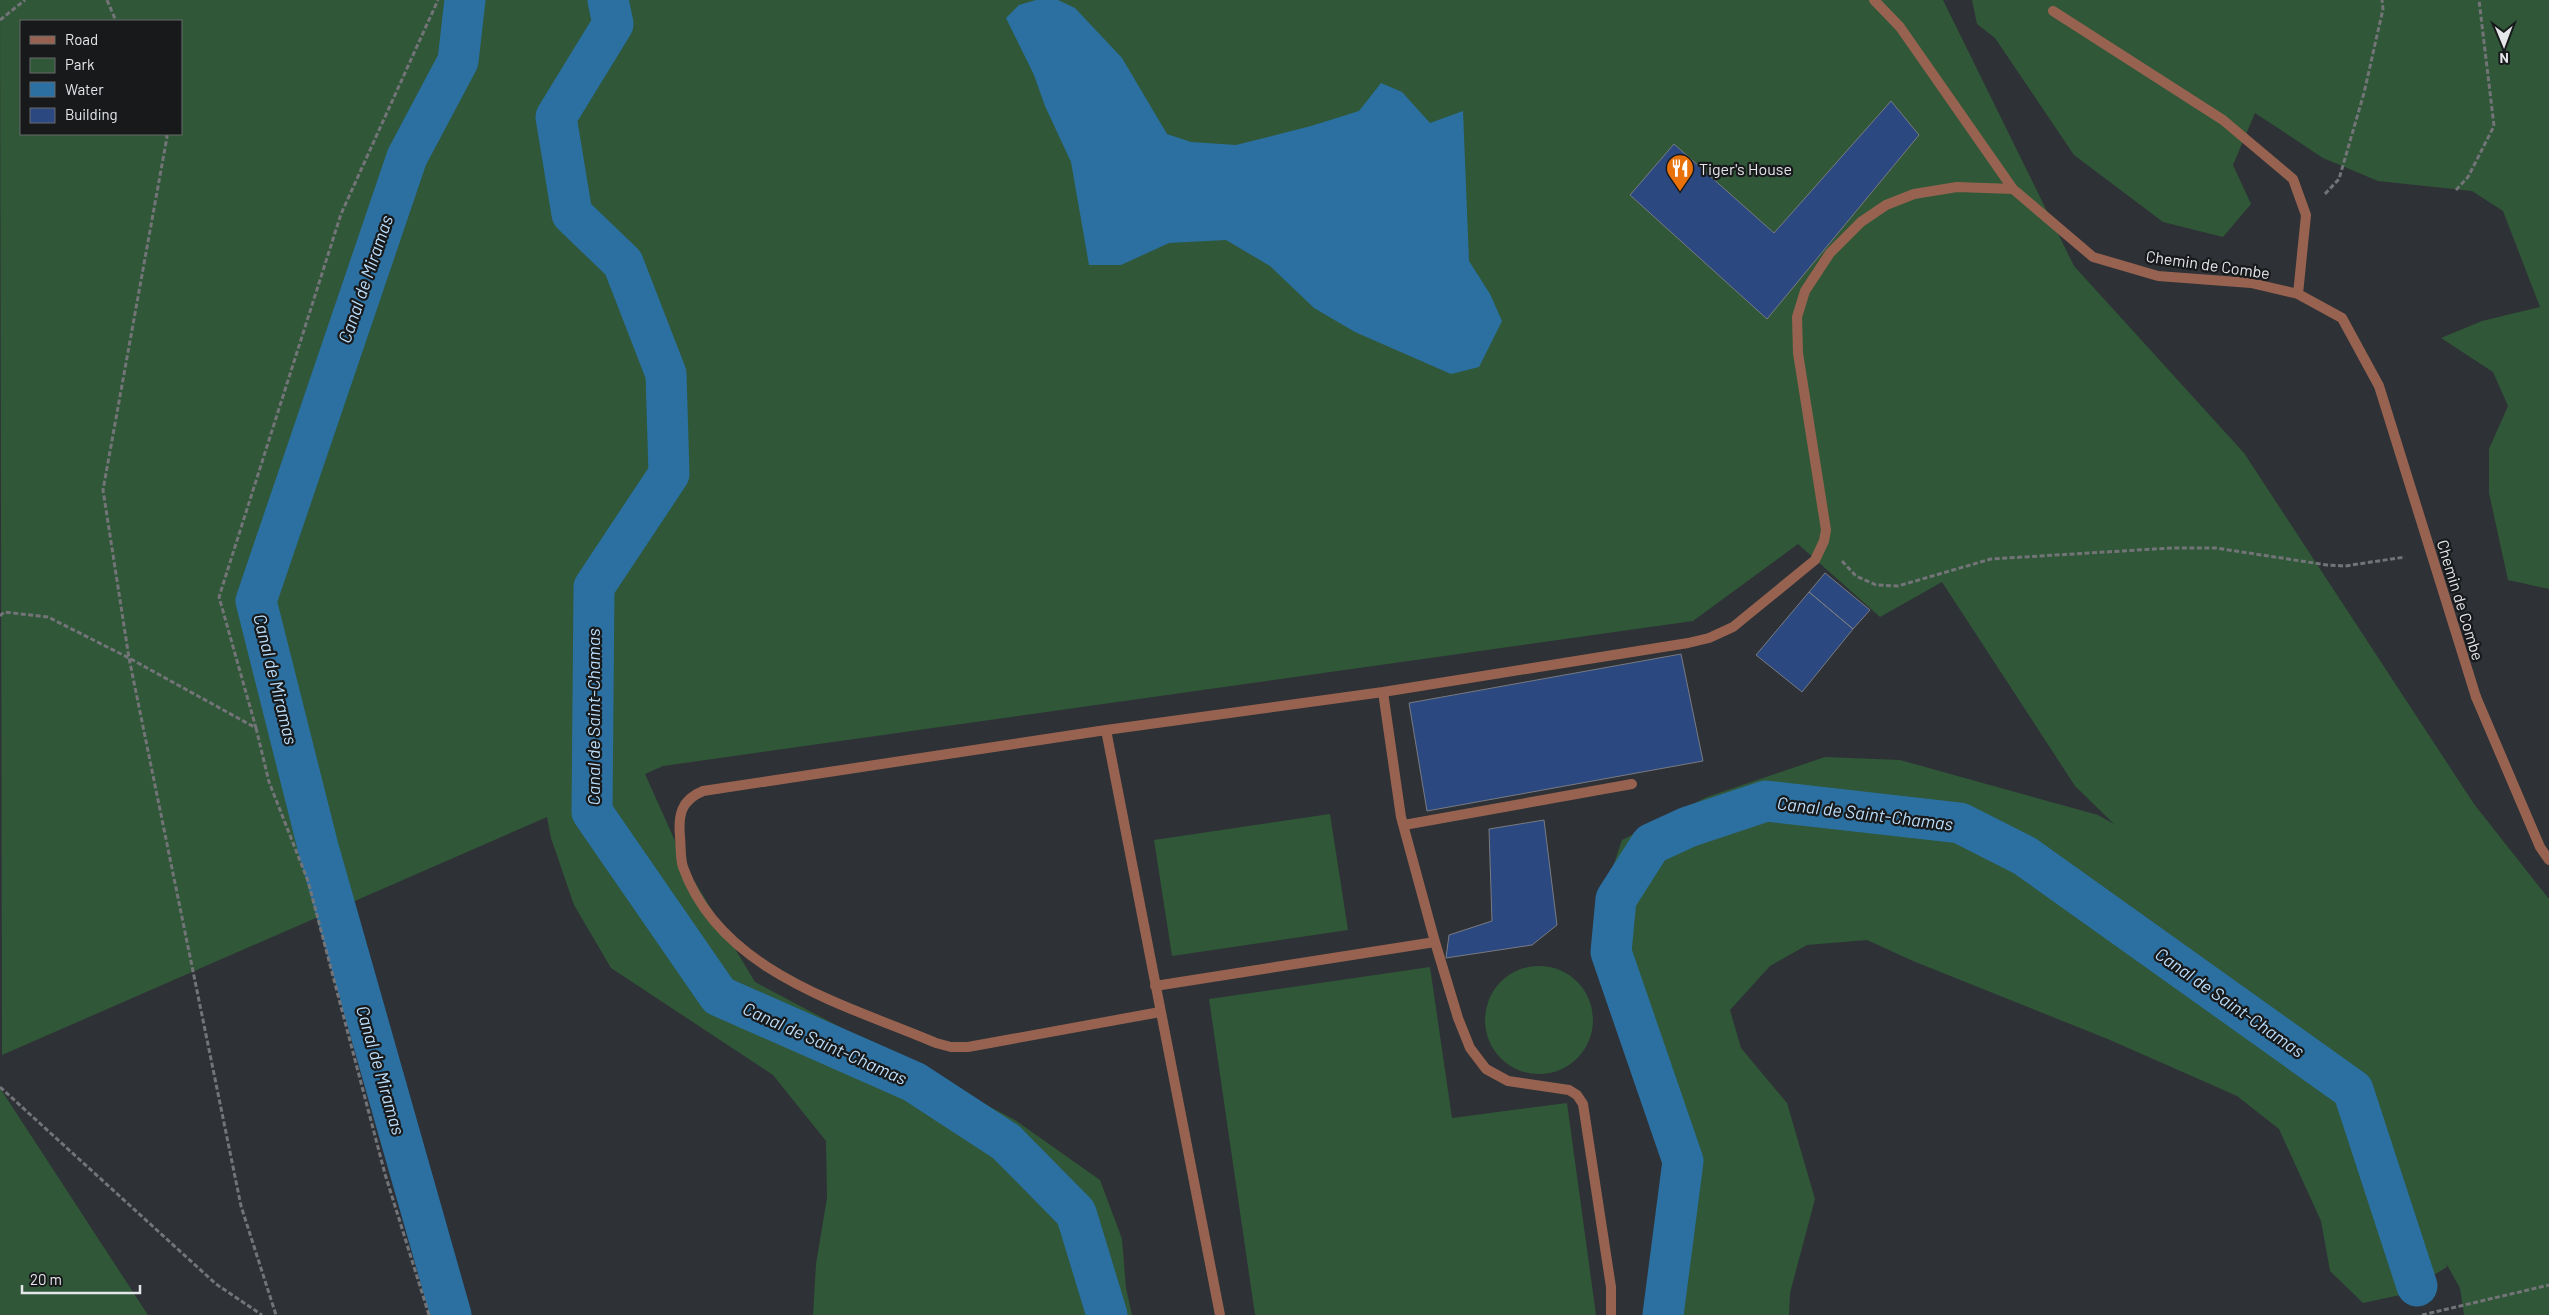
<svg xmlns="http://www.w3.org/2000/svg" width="2549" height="1315" viewBox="0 0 2549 1315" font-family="Barlow,sans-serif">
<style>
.green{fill:#305738;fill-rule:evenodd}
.water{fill:#2b70a1}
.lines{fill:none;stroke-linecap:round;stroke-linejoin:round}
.canal{stroke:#2b70a1;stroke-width:41}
.building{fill:#2b4881;stroke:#787b81}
.path{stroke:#727478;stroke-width:3;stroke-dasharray:5 2.5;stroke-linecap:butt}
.lane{stroke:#976350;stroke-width:10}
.street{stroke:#976350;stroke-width:10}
.labels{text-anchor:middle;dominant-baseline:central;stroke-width:4.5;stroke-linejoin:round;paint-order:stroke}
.poi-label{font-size:16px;fill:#e4e6e9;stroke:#17191b;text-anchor:start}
.street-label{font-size:16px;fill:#e4e6e9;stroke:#17191b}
.water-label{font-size:18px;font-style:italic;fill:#bcdefb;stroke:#17191b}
</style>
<rect width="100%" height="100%" fill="#2e3136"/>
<!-- green -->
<path class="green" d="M0,0H1943L2074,266L2244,453L2474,804L2549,899V1315H2464L2460,1288L2446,1263L2447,1267L2400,1295L2363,1303L2330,1271L2321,1221L2279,1129L2237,1096L2110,1040L1913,961L1867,940L1807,945L1770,966L1730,1010L1741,1048L1787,1103L1815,1199L1790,1293L1789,1315H1681L1693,1159L1596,934L1602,899L1622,840L1707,797L1825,757L1900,760L2098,815L2114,824L2075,786L1942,582L1880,617L1798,544L1693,621L663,766L645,774L689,872L755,982L1015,1120L1100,1180L1122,1239L1126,1288L1132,1315H813L816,1264L827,1198L826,1141L773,1075L611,968L574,905L551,838L547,817L2,1055ZM21,21H181V134H21Z
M1972,0H2549V589L2508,580L2489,493V449L2508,406L2493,372L2441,338L2482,321L2540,307L2503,211L2472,191L2378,181L2323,158L2255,113L2233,165L2251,204L2223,237L2163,222L2074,155L1995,38L1977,24Z
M1330,814L1348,930L1172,956L1154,840Z
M1485 1020a54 54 0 1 1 108 0a54 54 0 1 1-108 0Z
M1430,967L1452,1118L1567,1103L1596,1315H1255L1209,999Z
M0,1088L148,1315H0Z"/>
<!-- water -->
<path class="water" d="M1036,0H1058L1075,8L1122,58L1167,134L1191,142L1236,145L1311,126L1359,111L1381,83L1402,92L1430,123L1463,111L1469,261L1490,294L1502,321L1479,367L1451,374L1355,332L1314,308L1270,266L1226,240L1169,243L1121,265H1089L1071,162L1045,106L1034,75L1006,18L1019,5Z"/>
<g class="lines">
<!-- canal -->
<path class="canal" d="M608,0L613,24L556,117L572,214L623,263L666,374L669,474L594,587L592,812L719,996L914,1082L1006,1142L1076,1213L1107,1315
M451,1315L318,847L256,601L407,157L458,61L465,0
M1663,1315L1683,1161L1611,952L1616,899L1651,844L1688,827L1766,801L1960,823L2025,856L2353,1090L2417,1286"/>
</g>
<!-- building -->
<path class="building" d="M1891,101L1919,135L1767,319L1630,195L1674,144L1774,233Z
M1825,573L1870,610L1853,629L1809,592Z
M1809,592L1853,629L1802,692L1756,655Z
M1681,654L1703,761L1427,811L1409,703Z
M1544,820L1557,925L1532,945L1446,958L1449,935L1492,921L1489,829Z"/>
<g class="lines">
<!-- path -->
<path class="path" d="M107,0L116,21
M0,20L25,0
M166,134L167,137L103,490L129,658L241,1206L276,1315
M2456,190L2468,177L2494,126L2479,0
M2325,194L2339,179L2364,93L2383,9L2382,0
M1842,561L1856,576L1876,585L1898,586L1991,559L2171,548H2216L2327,565L2345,566L2405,557
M0,616L4,612L48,617L129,658L256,728L219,597L341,214L438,0
M256,728L269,782L308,881L385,1174L429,1315
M0,1087L216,1284L262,1315
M2422,1315L2549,1285"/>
<!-- lane -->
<path class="lane" d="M1874,0L1900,27L2013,189L2093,257L2158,276L2251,283L2298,294L2342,318L2379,386L2476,697
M2053,11L2223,120L2293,179L2306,215L2298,294
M1383,692L1401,817L1435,942L1458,1018L1470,1048L1486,1069L1508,1081L1569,1090L1577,1095L1583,1104L1611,1287V1315
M1106,730L703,791C681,800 678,815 680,837C681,846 680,858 683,867C720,972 844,1004 936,1043L951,1047H968L1160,1012
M1404,825L1632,784
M1155,986L1435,942
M1220,1315L1106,730L1383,692L1688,643L1709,638L1733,627L1815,560L1824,541L1826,530L1798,353L1797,317L1805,291L1830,253L1861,222L1886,205L1914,194L1957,187L2013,189"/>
<!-- street -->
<path class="street" d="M2476,697L2540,847L2549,860"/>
</g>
<!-- icons -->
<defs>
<g id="restaurant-pin" transform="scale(1.4375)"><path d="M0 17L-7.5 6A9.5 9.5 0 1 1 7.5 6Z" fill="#e8710a" stroke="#17191b"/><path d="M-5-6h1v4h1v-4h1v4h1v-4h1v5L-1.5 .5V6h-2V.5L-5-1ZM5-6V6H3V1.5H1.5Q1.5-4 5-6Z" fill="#fff"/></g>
</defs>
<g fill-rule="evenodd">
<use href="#restaurant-pin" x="1680" y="168"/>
</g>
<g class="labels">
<!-- poi labels -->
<g class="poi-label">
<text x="1699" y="168">Tiger's House</text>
</g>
<!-- street labels -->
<g class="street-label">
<text transform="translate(2208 264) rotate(8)">Chemin de Combe</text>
<text transform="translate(2461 600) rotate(73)">Chemin de Combe</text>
</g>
<!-- water labels -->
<g class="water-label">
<text transform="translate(365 279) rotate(-71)">Canal de Miramas</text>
<text transform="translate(276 679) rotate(76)">Canal de Miramas</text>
<text transform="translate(593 717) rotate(-90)">Canal de Saint-Chamas</text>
<text transform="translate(1865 813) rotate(7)">Canal de Saint-Chamas</text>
<text transform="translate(2230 1002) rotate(35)">Canal de Saint-Chamas</text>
<text transform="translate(825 1043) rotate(24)">Canal de Saint-Chamas</text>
<text transform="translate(381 1070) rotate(74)">Canal de Miramas</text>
</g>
</g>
<!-- legend -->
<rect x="20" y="20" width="162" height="115" fill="#17191b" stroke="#696b6d"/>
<rect x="30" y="36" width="25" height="8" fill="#976350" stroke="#696b6d"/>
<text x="65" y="45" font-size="15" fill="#e4e6e9">Road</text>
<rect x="30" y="58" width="25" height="15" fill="#305738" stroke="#696b6d"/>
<text x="65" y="70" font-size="15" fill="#e4e6e9">Park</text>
<rect x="30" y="82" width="25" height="15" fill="#2b70a1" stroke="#696b6d"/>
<text x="65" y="95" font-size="15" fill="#e4e6e9">Water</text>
<rect x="30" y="108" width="25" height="15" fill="#2b4881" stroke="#696b6d"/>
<text x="65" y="120" font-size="15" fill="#e4e6e9">Building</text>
<!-- north arrow -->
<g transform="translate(2504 45) rotate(179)" stroke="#17191b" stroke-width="4" paint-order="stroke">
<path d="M0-4L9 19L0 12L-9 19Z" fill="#e4e6e9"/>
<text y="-8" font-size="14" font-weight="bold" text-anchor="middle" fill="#e4e6e9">N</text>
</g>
<!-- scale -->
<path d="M22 1285v8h118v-8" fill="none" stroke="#e4e6e9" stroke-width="2.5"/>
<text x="30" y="1285" font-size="15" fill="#e4e6e9" stroke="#17191b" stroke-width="4" paint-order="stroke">20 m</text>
</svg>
